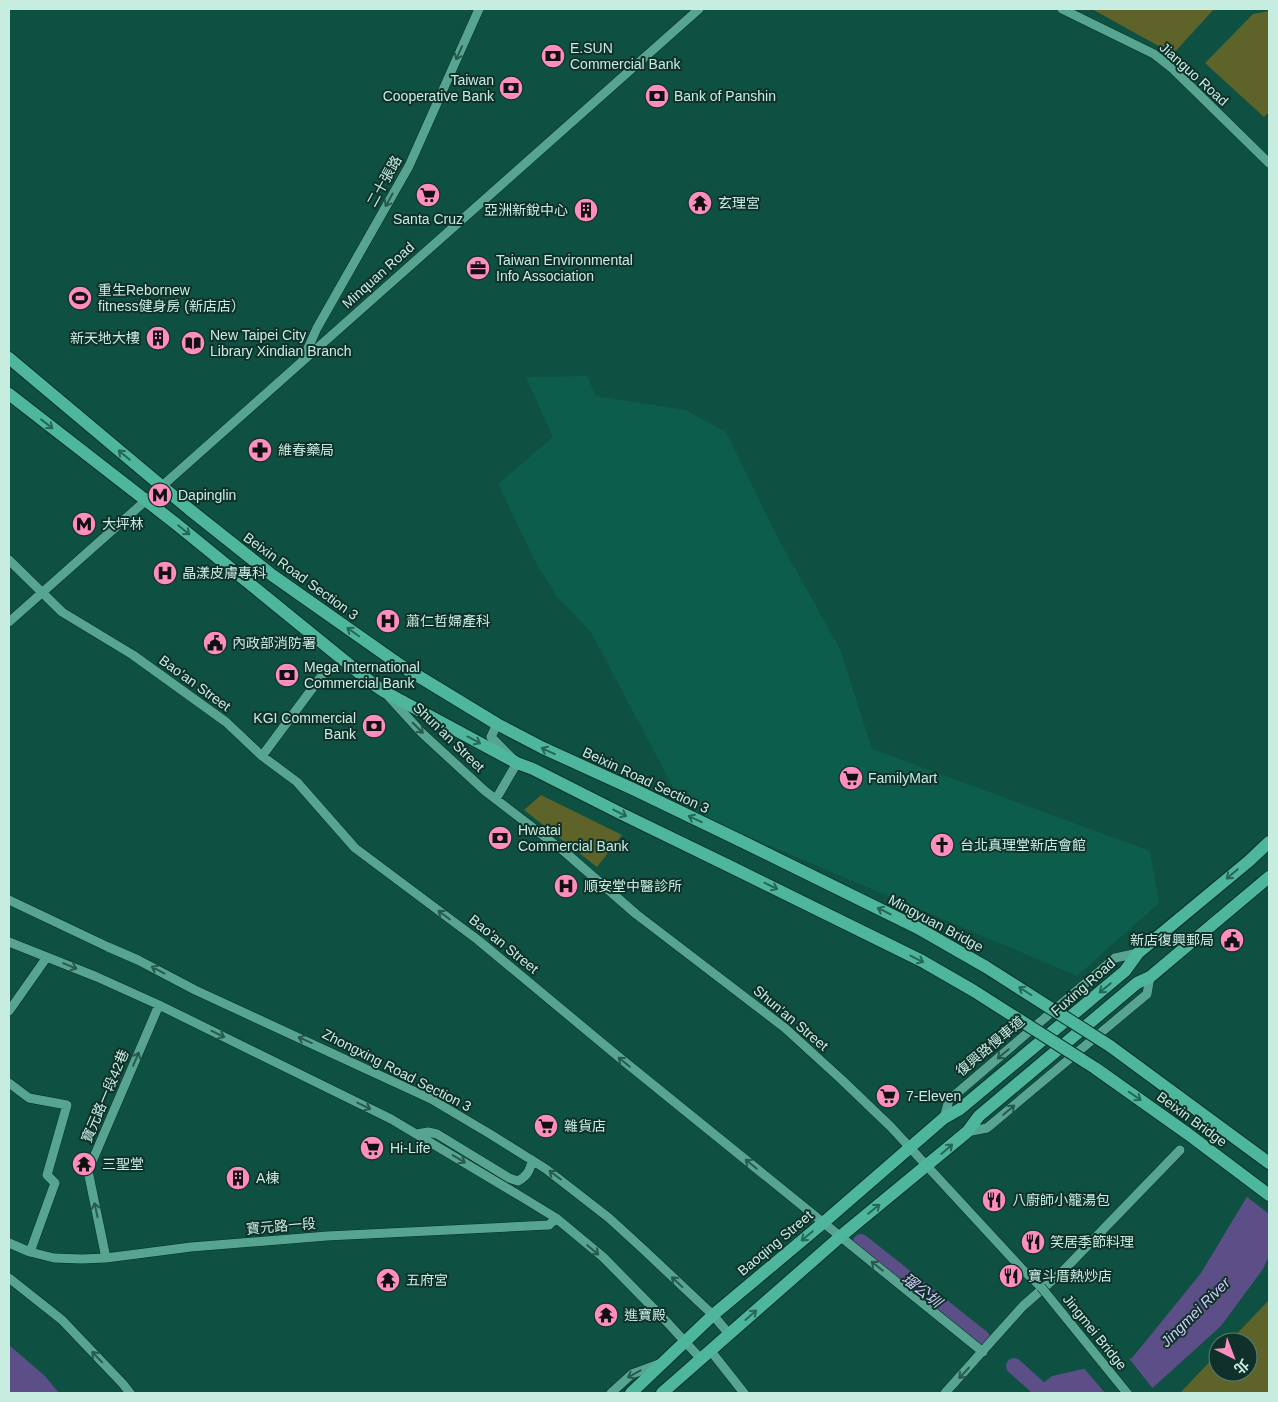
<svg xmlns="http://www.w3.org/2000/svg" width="1278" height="1402" viewBox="0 0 1278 1402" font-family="Arial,'Noto Sans TC',sans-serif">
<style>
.built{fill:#0d5d4c}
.green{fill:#5e6429}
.water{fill:#5c4e86}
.pier{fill:#0e5041}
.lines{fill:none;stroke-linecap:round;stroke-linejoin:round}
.canal{stroke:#5c4e86;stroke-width:16}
.minor-casing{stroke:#053329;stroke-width:10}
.major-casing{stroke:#053329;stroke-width:14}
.minor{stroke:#57a590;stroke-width:9}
.major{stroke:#4db69c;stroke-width:12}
.minor-bridge-casing{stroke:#053329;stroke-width:10;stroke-linecap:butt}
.major-bridge-casing{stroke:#053329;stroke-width:14;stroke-linecap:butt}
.minor-bridge{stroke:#57a590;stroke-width:9}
.major-bridge{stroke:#4db69c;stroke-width:12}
.oneway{stroke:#295a4d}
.oneway2{stroke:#286657}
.labels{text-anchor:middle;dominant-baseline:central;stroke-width:4;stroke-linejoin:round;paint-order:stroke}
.poi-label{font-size:14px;fill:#c7ede1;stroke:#103129;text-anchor:start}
.street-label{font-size:14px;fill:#c7ede1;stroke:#103129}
.water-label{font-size:15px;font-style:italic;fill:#d4cafe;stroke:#103129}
</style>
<rect width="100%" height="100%" fill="#0e5041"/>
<!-- built -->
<path class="built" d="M587,376L596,396L685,410L726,432L778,538L840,649L872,749L1150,851L1159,903L1077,976L688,811L675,791L591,632L557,597L535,561L498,484L553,437L526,377Z"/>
<!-- green -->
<path class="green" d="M1092,9H1214L1173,54Z
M1269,11V112L1264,117L1205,63L1253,14Z
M541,795L622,835L597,867L524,810Z
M1269,1300V1393H1180L1218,1353V1372H1248V1342H1229Z"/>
<!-- water -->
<path class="water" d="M1269,1160V1256L1263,1269L1221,1326L1147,1393H1031L1052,1376L1132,1358L1201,1273Z
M9,1345L45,1376L59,1393H9Z"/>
<!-- pier -->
<path class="pier" d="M1269,1157V1214L1246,1196Z
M1127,1356L1154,1390L1151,1393H1105L1083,1367Z"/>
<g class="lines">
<!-- canal -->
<path class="canal" d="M861,1242L982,1338
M1014,1366L1044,1393"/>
<!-- minor casing -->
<g class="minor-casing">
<path id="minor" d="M1062,9L1154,54L1173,69L1269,163
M303,359L317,328L409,166L479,9
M9,560L62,612L133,655L226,722L262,756L297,782L355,848L478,940L620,1058L983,1352
M9,622L699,9
M389,697L422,733L485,791L566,853L636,914L785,1028L842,1080L891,1127L1022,1269L1041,1287
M262,756L323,674
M496,799L517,763L491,737L497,724
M9,900L108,947L138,960L195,990L431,1099L490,1134L546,1169L609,1218L644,1250L713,1315L729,1334
M9,942L97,977L159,1005L391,1119L525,1199L556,1218L603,1257L665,1320L701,1359
M9,1011L47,957
M9,1083L29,1098L67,1105L47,1175L55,1183L30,1252
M944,1118L949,1100L1115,958L1138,953
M967,1132L987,1128L1147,994L1150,977
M417,1134L428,1132L437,1134L509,1178L518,1181C527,1176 530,1171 532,1160
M9,1243L30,1252L54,1258L82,1259L106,1258L191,1247L327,1236L549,1225L556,1218
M106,1258L88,1171L159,1005
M9,1278L62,1320L123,1384L130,1393
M710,1350L744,1393
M611,1393L632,1374L659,1364
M945,1393L1023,1306L1064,1270L1180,1150"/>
</g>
<!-- major casing -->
<g class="major-casing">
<path id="major" d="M9,358L189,509L272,575L400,665L497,724L543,748L633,789L739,840
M9,394L175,523L373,684L385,692L517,763L533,769L622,814L727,865
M1110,1046L1269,1163
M1095,1068L1188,1134L1269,1195
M631,1393L713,1315L823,1223L944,1118L960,1109L1125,971L1138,953L1249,861L1269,842
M662,1393L841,1236L967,1132L979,1116L1137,983L1150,977L1269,877"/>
</g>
<!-- minor -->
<use href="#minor" class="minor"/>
<!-- major -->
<use href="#major" class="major"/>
<!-- minor-bridge casing -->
<g class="minor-bridge-casing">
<path id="minor-bridge" d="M1041,1287L1127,1393"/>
</g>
<!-- major-bridge casing -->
<g class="major-bridge-casing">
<path id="major-bridge" d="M739,840L918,928L986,967L1110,1046
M727,865L922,961L974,991L1095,1068"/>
</g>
<!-- minor-bridge -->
<use href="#minor-bridge" class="minor-bridge"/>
<!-- major-bridge -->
<use href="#major-bridge" class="major-bridge"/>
</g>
<!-- one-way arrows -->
<defs><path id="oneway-shaft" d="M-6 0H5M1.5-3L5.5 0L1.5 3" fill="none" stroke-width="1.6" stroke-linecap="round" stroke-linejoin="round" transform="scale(1.25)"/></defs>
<g class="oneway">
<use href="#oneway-shaft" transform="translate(459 53) rotate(114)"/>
<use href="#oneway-shaft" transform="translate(389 200) rotate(119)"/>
<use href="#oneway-shaft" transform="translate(418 728) rotate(45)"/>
<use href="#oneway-shaft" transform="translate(444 915) rotate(-143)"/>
<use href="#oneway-shaft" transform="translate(70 966) rotate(22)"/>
<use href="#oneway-shaft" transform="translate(158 970) rotate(-152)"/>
<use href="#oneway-shaft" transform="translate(218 1034) rotate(26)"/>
<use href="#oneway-shaft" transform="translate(305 1040) rotate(-156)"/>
<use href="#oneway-shaft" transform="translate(1003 1054) rotate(140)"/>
<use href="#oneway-shaft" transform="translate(136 1059) rotate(-67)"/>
<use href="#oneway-shaft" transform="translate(624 1062) rotate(-141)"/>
<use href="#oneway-shaft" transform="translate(364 1106) rotate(26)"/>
<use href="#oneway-shaft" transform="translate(1009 1110) rotate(-40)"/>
<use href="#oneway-shaft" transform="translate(459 1159) rotate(31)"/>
<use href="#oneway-shaft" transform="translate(751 1164) rotate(-141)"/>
<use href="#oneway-shaft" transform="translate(555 1175) rotate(-143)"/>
<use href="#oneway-shaft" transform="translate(96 1210) rotate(-102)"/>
<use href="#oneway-shaft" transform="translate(593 1250) rotate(40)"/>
<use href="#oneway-shaft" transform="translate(877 1266) rotate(-141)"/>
<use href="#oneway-shaft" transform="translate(677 1282) rotate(-137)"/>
<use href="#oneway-shaft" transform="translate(97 1357) rotate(-134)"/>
<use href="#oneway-shaft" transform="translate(964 1373) rotate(133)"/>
<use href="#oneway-shaft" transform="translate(634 1374) rotate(151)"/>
</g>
<g class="oneway2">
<use href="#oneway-shaft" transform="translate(47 424) rotate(38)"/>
<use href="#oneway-shaft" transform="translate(124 455) rotate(-140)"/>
<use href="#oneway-shaft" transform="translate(184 530) rotate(39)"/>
<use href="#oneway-shaft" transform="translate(353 632) rotate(-145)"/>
<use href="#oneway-shaft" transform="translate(474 740) rotate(28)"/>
<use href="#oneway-shaft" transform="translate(548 751) rotate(-155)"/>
<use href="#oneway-shaft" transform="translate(620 813) rotate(27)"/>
<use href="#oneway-shaft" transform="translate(695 819) rotate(-155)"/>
<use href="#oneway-shaft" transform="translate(1232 874) rotate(140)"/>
<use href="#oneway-shaft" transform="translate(771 886) rotate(26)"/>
<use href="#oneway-shaft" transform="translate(884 911) rotate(-154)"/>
<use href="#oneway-shaft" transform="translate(917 959) rotate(27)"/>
<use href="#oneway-shaft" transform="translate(1105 988) rotate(140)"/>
<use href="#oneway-shaft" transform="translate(1025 991) rotate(-148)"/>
<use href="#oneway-shaft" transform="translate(1135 1096) rotate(35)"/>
<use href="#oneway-shaft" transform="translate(947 1149) rotate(-41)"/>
<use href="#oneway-shaft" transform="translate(874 1209) rotate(-39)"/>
<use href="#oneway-shaft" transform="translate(807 1236) rotate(140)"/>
<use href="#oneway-shaft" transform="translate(751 1315) rotate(-41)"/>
</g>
<!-- icons -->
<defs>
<g id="bank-disc" transform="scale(1.25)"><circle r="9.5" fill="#fe8ebe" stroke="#103129"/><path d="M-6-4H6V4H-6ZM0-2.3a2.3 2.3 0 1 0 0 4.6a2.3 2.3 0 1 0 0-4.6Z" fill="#111"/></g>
<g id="supermarket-disc" transform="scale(1.25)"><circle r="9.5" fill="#fe8ebe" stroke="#103129"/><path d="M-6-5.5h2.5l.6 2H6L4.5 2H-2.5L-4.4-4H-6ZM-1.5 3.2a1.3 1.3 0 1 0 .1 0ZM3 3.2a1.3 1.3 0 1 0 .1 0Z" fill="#111"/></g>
<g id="temple-disc" transform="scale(1.25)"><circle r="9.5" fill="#fe8ebe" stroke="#103129"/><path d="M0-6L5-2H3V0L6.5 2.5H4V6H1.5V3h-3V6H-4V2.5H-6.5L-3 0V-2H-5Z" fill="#111"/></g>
<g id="building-disc" transform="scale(1.25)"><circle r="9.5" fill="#fe8ebe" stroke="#103129"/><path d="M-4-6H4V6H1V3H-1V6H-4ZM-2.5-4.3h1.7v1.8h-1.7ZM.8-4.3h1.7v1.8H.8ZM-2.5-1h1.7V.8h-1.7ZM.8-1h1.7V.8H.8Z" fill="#111"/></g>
<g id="office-disc" transform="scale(1.25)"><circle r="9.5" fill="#fe8ebe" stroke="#103129"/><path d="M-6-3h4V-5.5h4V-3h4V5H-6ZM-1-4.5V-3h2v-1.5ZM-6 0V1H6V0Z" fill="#111"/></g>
<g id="stadium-disc" transform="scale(1.25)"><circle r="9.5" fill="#fe8ebe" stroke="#103129"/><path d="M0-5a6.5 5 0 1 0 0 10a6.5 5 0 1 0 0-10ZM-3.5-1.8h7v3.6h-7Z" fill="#111"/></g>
<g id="library-disc" transform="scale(1.25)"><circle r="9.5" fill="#fe8ebe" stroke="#103129"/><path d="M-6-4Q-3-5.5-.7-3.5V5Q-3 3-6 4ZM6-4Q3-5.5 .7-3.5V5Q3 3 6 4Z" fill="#111"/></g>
<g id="pharmacy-disc" transform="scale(1.25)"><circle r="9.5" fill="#fe8ebe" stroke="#103129"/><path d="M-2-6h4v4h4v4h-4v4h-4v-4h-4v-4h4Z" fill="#111"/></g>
<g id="metro-disc" transform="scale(1.25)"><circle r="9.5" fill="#fe8ebe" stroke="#103129"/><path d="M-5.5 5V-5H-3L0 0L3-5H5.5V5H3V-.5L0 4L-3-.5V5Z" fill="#111"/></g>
<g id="hospital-disc" transform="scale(1.25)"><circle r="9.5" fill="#fe8ebe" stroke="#103129"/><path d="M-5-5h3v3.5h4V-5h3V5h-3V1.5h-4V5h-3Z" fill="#111"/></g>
<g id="civic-disc" transform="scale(1.25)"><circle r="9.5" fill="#fe8ebe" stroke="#103129"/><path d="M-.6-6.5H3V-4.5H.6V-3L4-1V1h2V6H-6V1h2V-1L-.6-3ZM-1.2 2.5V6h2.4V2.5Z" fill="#111"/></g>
<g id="church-disc" transform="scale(1.25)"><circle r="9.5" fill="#fe8ebe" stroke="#103129"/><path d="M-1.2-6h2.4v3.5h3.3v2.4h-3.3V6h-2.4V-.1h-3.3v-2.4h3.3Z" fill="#111"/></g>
<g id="restaurant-disc" transform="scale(1.25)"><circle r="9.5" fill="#fe8ebe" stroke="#103129"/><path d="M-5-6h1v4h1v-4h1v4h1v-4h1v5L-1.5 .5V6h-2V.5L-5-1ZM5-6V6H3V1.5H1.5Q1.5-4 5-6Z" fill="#111"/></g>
</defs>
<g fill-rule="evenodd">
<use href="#bank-disc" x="553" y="56"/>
<use href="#bank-disc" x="511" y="88"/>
<use href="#bank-disc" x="657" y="96"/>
<use href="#supermarket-disc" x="428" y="195"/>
<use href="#temple-disc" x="700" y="203"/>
<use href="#building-disc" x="586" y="210"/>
<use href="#office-disc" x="478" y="268"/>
<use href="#stadium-disc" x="80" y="298"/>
<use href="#building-disc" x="158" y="338"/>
<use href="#library-disc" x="193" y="343"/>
<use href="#pharmacy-disc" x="260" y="450"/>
<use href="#metro-disc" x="160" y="495"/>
<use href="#metro-disc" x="84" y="524"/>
<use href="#hospital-disc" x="165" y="573"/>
<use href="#hospital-disc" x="388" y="621"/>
<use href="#civic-disc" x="215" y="643"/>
<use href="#bank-disc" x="287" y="675"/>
<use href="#bank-disc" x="374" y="726"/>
<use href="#supermarket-disc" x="851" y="778"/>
<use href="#bank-disc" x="500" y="838"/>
<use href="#church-disc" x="942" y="845"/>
<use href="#hospital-disc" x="566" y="886"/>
<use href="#civic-disc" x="1232" y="940"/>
<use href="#supermarket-disc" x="888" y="1096"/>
<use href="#supermarket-disc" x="546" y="1126"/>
<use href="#supermarket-disc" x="372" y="1148"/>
<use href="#temple-disc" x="84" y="1164"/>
<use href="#building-disc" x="238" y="1178"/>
<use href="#restaurant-disc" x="994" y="1200"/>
<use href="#restaurant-disc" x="1033" y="1242"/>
<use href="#restaurant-disc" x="1011" y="1276"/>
<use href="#temple-disc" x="388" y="1280"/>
<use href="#temple-disc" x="606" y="1315"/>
</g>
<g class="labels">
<!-- poi labels -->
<g class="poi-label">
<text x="570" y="48">E.SUN<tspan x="570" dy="16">Commercial Bank</tspan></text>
<text x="494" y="80" text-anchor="end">Taiwan<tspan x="494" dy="16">Cooperative Bank</tspan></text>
<text x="674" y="96">Bank of Panshin</text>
<text x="718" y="203">玄理宮</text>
<text x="568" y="210" text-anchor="end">亞洲新銳中心</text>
<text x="428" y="219" text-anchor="middle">Santa Cruz</text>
<text x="496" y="260">Taiwan Environmental<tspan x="496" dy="16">Info Association</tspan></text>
<text x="98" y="290">重生Rebornew<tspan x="98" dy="16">fitness健身房 (新店店）</tspan></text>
<text x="210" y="335">New Taipei City<tspan x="210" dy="16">Library Xindian Branch</tspan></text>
<text x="140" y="338" text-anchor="end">新天地大樓</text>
<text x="278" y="450">維春藥局</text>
<text x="178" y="495">Dapinglin</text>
<text x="102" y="524">大坪林</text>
<text x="182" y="573">晶漾皮膚專科</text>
<text x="406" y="621">蕭仁哲婦產科</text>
<text x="232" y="643">內政部消防署</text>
<text x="304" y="667">Mega International<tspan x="304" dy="16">Commercial Bank</tspan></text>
<text x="356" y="718" text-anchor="end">KGI Commercial<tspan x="356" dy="16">Bank</tspan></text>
<text x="868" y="778">FamilyMart</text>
<text x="518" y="830">Hwatai<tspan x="518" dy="16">Commercial Bank</tspan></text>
<text x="960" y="845">台北真理堂新店會館</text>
<text x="584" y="886">順安堂中醫診所</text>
<text x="1214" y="940" text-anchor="end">新店復興郵局</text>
<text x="906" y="1096">7-Eleven</text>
<text x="564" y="1126">雜貨店</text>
<text x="390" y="1148">Hi-Life</text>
<text x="102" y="1164">三聖堂</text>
<text x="256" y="1178">A棟</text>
<text x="1012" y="1200">八廚師小籠湯包</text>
<text x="1050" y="1242">笑居季節料理</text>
<text x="1028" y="1276">寶斗厝熱炒店</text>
<text x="406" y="1280">五府宮</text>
<text x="624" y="1315">進寶殿</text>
</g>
<!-- street labels -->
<g class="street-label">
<text transform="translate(1194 74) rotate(42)">Jianguo Road</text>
<text transform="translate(384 181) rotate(-61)">二十張路</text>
<text transform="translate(378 275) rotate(-42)">Minquan Road</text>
<text transform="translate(301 576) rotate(36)">Beixin Road Section 3</text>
<text transform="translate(195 683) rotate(36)">Bao'an Street</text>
<text transform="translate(449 737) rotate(44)">Shun’an Street</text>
<text transform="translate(646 780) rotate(25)">Beixin Road Section 3</text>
<text transform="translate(936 923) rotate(28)">Mingyuan Bridge</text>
<text transform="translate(504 944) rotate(39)">Bao'an Street</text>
<text transform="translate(1083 987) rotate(-41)">Fuxing Road</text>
<text transform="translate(791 1018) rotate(40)">Shun’an Street</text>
<text transform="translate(990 1046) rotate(-40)">復興路慢車道</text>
<text transform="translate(397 1070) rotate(27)">Zhongxing Road Section 3</text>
<text transform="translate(105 1096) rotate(-67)">寶元路一段42巷</text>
<text transform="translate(1192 1119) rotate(36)">Beixin Bridge</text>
<text transform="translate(281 1226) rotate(-5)">寶元路一段</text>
<text transform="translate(775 1243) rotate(-40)">Baoqing Street</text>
<text transform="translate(1095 1332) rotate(51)">Jingmei Bridge</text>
</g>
<!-- water labels -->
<g class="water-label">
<text transform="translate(922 1290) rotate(38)">瑠公圳</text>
<text transform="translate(1195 1312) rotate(-45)">Jingmei River</text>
</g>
</g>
<!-- border -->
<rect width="1278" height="1402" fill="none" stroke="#c7ede1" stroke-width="20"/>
<!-- north arrow -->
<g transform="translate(1233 1357) rotate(138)"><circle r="24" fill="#103129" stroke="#597c73"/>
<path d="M0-4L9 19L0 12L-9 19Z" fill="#fe8ebe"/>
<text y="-8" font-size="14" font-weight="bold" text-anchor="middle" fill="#c7ede1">北</text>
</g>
</svg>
